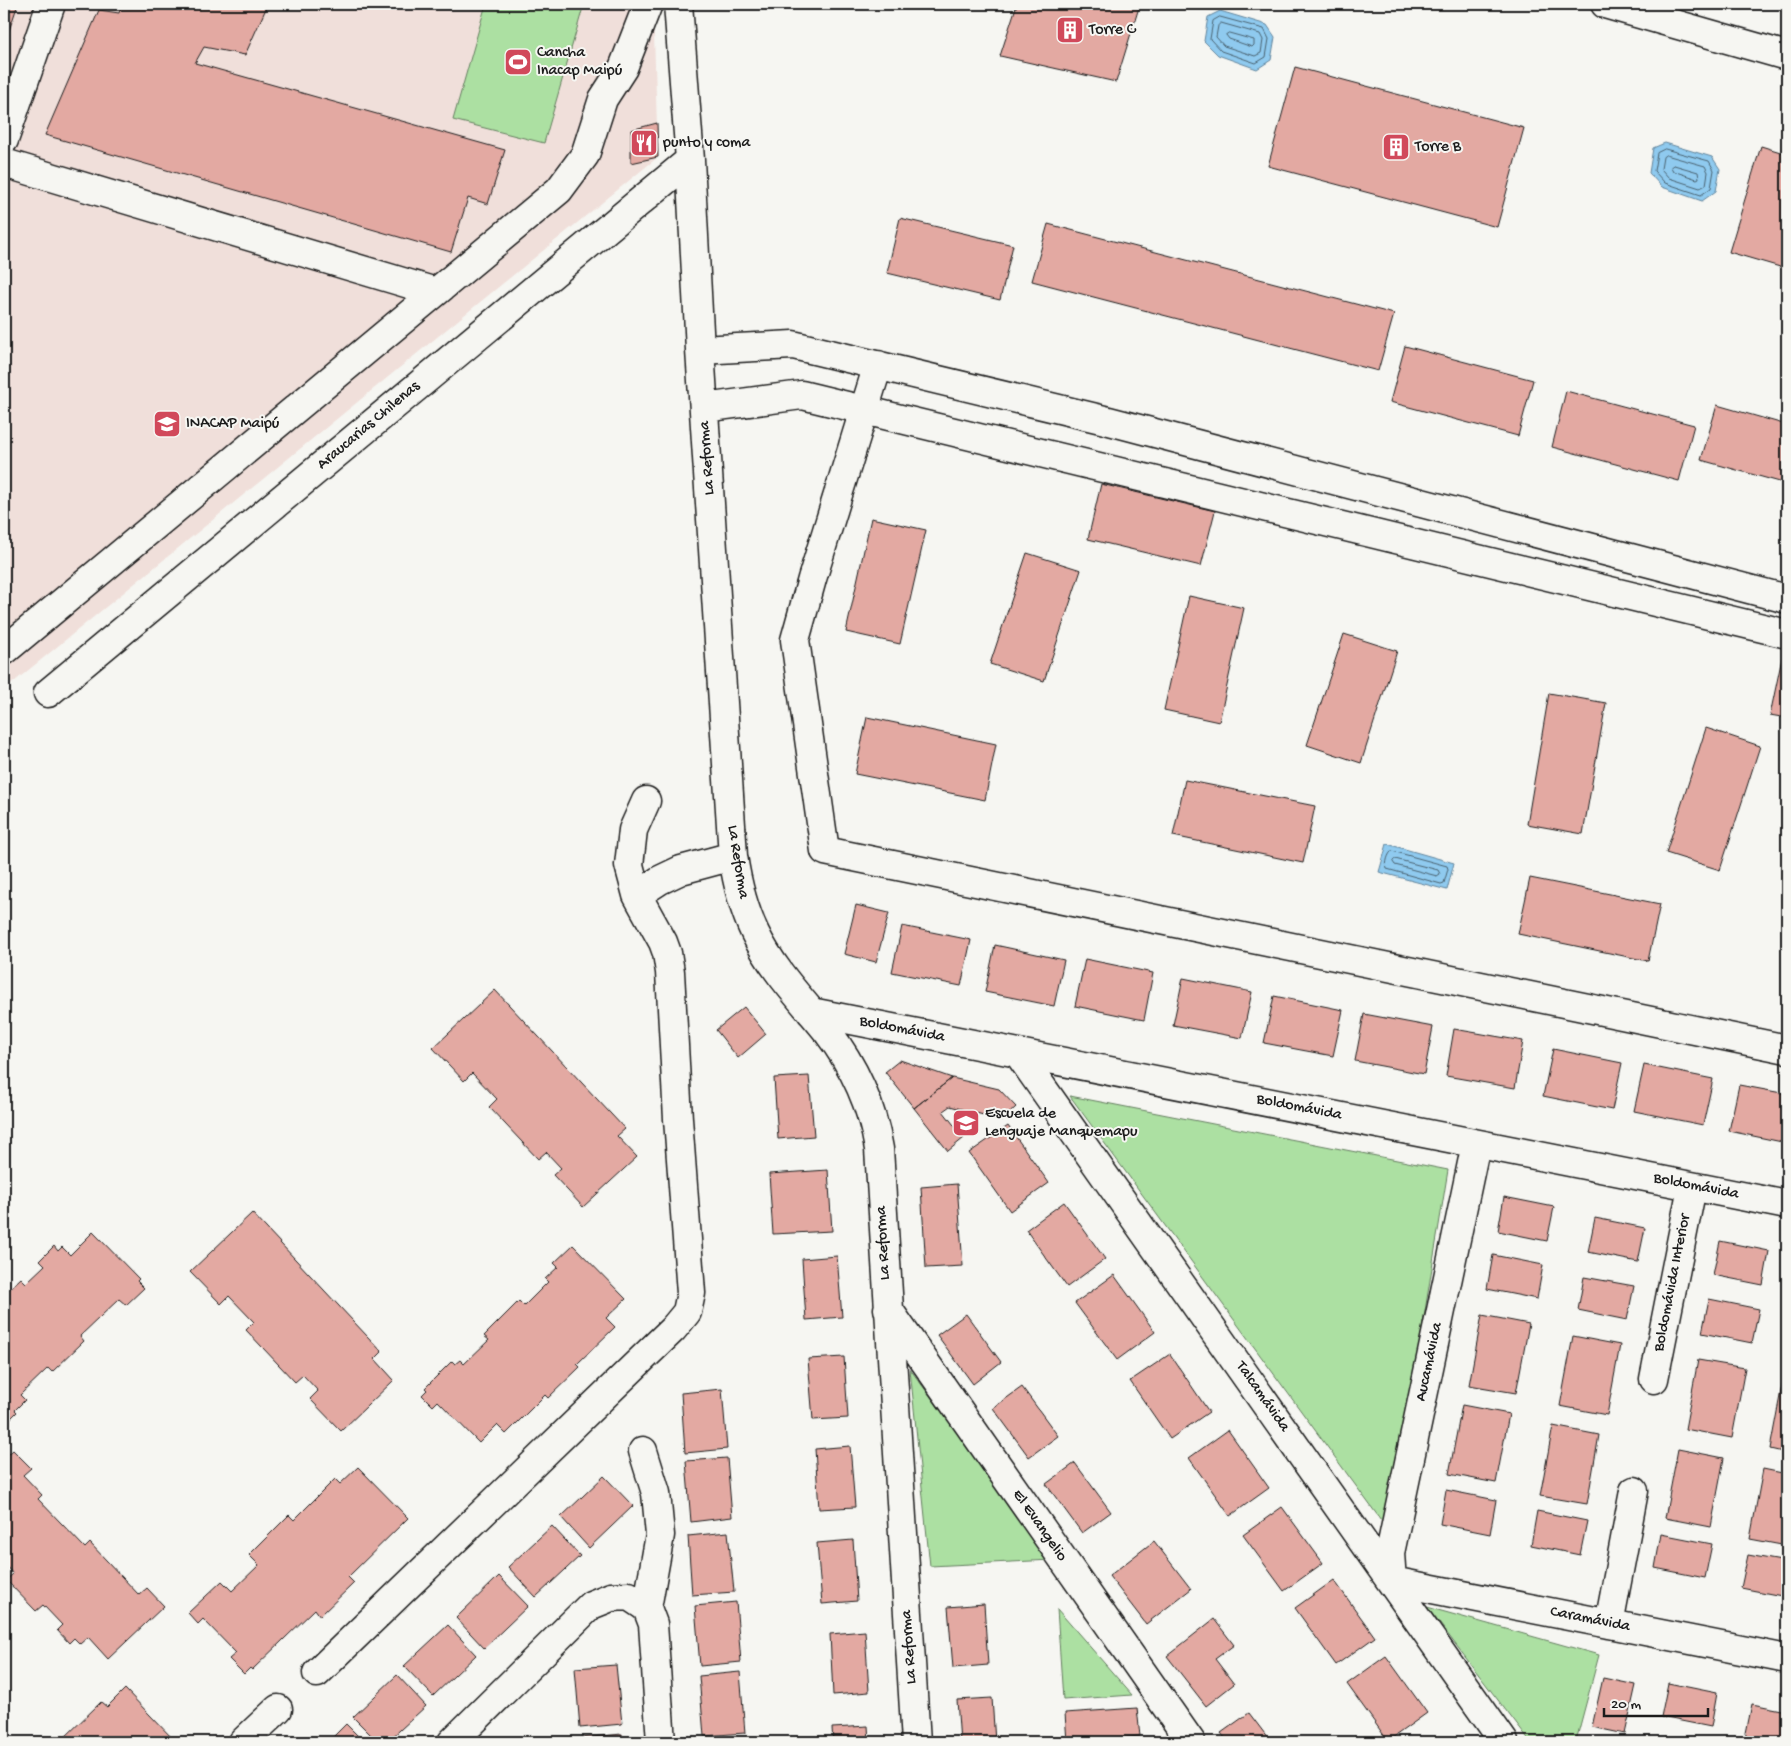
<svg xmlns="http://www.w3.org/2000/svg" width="1791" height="1746" viewBox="0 0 1791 1746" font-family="'Gochi Hand',sans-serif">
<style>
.built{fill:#f0dfda}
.green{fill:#ace0a2;stroke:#647e5f}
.water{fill:#8fcaef;stroke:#61849b}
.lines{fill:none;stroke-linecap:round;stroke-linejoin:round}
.shore{stroke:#4a6270;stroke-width:1}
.building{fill:#e3a9a2;stroke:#1c1c1c}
.minor-casing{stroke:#1c1c1c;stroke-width:31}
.major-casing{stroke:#1c1c1c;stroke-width:31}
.minor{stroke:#f6f6f2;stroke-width:28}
.major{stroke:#f6f6f2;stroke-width:28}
.labels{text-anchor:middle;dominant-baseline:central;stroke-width:4;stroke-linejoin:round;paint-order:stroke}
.poi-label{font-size:16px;fill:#1c1c1c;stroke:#f6f6f2;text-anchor:start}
.street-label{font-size:16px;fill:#1c1c1c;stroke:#f6f6f2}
</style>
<rect width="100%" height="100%" fill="#f6f6f2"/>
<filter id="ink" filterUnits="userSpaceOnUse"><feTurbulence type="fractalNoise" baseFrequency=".02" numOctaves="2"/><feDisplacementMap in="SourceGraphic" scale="10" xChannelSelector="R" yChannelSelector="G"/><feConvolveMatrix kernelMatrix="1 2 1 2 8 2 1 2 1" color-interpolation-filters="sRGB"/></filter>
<g filter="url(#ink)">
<!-- built -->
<path class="built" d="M4,4H653L658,157L4,690Z"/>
<!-- green -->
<path class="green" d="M486,4H584L544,143L453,120Z
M1070,1096L1448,1170L1389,1531Z
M910,1369L1052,1560L930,1566Z
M1427,1607L1599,1655L1576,1741L1530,1742Z
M1057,1609L1132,1695L1063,1700Z"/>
<!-- water -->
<path class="water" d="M1220,11L1267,25L1275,37L1271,60L1257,69L1218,55L1204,41L1208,17Z
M1665,143L1712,157L1720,169L1716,191L1702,201L1662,187L1649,173L1653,148Z
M1387,844L1454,863L1447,890L1379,872Z"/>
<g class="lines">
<!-- shore -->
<path class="shore" d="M1220,17L1264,29L1269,39L1266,57L1256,63L1221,51L1210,39L1213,21Z
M1221,23L1260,34L1263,40L1261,53L1255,56L1224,46L1216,37L1218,26Z
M1229,33L1254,40V45L1252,47L1229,39L1226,35Z
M1665,149L1709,161L1714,170L1711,188L1701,195L1665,183L1654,171L1657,153Z
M1666,155L1705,166L1708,172L1706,185L1700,188L1669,178L1661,169L1663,157Z
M1674,165L1698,172L1699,178L1697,179L1673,171L1671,167Z
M1392,851L1447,866L1448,869L1444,883L1441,884L1387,869C1385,864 1388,853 1392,851Z
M1395,859L1438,870L1440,874L1437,876L1395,865L1393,862Z"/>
</g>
<!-- building -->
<path class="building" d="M4,4H18L4,45Z
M122,4H268L245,55L204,47L195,63L505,150L488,204L468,198L451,252L45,135L99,10L119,13Z
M1017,4H1140L1116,82L1000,56Z
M1295,67L1524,128L1497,227L1268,166Z
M657,123L658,157L631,163V130Z
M1761,146L1787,154V269L1729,252Z
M900,218L1013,245L1000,300L887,273Z
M1048,224L1394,314L1378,371L1032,281Z
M1405,346L1533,380L1518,436L1390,402Z
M1566,391L1694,425L1679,481L1552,447Z
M1717,405L1787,425V484L1701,460Z
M1101,484L1215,511L1201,566L1088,539Z
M871,518L926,530L900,644L846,632Z
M1027,553L1081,570L1044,681L990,664Z
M1189,596L1244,608L1219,722L1164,710Z
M1344,634L1397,651L1361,763L1307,745Z
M1782,658L1787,659V718L1770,715Z
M1549,693L1606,703L1583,834L1527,824Z
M867,717L996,744L985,800L855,774Z
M1706,728L1760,746L1720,870L1666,853Z
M1185,780L1315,806L1303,863L1173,836Z
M1530,878L1660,904L1648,961L1518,934Z
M856,905L889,913L876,962L844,954Z
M902,926L971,940L961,986L892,972Z
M995,945L1064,960L1054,1006L985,992Z
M1085,959L1153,973L1144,1020L1075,1006Z
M1183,978L1252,992L1242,1038L1173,1025Z
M495,990L625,1129L617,1136L637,1157L583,1207L553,1175L561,1168L546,1152L538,1159L489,1107L497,1099L472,1073L464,1081L433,1048Z
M1274,996L1343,1010L1333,1056L1264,1043Z
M744,1007L766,1034L738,1058L716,1030Z
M1364,1014L1433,1027L1424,1074L1355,1061Z
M1454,1029L1523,1041L1515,1088L1446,1076Z
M1553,1049L1622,1063L1612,1110L1543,1096Z
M900,1060L952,1078L914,1108L885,1072Z
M1644,1065L1713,1079L1703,1125L1634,1111Z
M809,1076L814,1136L778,1139L774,1078Z
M952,1078L999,1089L1016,1107L1002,1120L950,1106L943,1111L964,1138L948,1151L914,1108Z
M1739,1085L1787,1094V1143L1729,1131Z
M1008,1126L1049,1183L1010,1211L969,1153Z
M828,1170L832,1231L773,1234L769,1174Z
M957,1184L963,1266L926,1268L921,1187Z
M1504,1197L1554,1207L1547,1241L1498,1231Z
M1064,1202L1105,1259L1067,1287L1026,1230Z
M252,1213L382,1352L375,1359L394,1380L341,1431L310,1399L318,1391L303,1375L295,1382L246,1330L254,1322L229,1296L221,1304L190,1272Z
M1595,1218L1645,1228L1638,1262L1588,1252Z
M93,1232L139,1279L137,1281L144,1288L126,1305L119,1299L80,1336L84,1341L52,1372L48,1368L20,1395L25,1400L15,1410L17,1412L4,1425V1294L21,1278L26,1283L45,1265L40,1260L54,1246L58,1251L62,1247L70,1255Z
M1720,1241L1769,1251L1763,1285L1713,1275Z
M573,1245L626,1299L606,1318L615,1327L577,1364L580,1367L548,1398L545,1395L506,1434L497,1425L479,1443L438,1401L433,1406L422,1395L427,1390L425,1388L452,1361L455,1364L460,1360L464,1364L489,1340L484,1336L519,1301L524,1306L548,1282L545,1279L558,1267L554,1263Z
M1493,1255L1543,1265L1537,1299L1487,1289Z
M837,1256L842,1317L806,1320L802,1259Z
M1114,1275L1155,1332L1117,1360L1075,1303Z
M1584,1277L1634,1286L1627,1320L1578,1310Z
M1709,1299L1759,1309L1752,1343L1702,1333Z
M966,1314L1001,1362L973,1384L937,1335Z
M1482,1315L1529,1324L1516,1393L1469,1385Z
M1573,1336L1620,1345L1607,1415L1560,1406Z
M1170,1354L1209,1412L1170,1439L1130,1381Z
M844,1357L848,1418L813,1420L808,1359Z
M1698,1360L1745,1368L1732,1438L1685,1429Z
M1783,1380L1787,1381V1453L1770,1449Z
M1022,1387L1058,1436L1029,1457L993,1408Z
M722,1389L727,1449L685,1453L681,1393Z
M1462,1405L1509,1414L1496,1483L1449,1474Z
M1553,1426L1599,1435L1587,1504L1540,1496Z
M1228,1430L1269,1488L1230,1516L1189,1458Z
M850,1446L855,1507L819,1509L815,1449Z
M1678,1449L1724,1458L1711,1527L1665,1518Z
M13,1450L31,1468L23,1475L42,1495L38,1499L85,1548L90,1543L139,1595L147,1588L164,1606L108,1659L88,1637L80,1644L74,1638L69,1643L57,1630L62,1625L43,1605L36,1611L6,1580L13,1574L4,1564V1458Z
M727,1458L732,1517L691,1522L686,1461Z
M1075,1463L1111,1512L1082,1533L1046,1484Z
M358,1467L408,1518L348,1577L354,1583L320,1616L315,1609L252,1670L250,1668L244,1674L229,1659L236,1653L203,1619L198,1624L188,1613L222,1581L232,1591L259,1565L249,1555L289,1515L294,1520L335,1479L340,1484Z
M1763,1469L1787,1474V1546L1750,1539Z
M604,1476L633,1506L589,1548L561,1517Z
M1446,1490L1496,1500L1490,1534L1440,1524Z
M1282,1507L1323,1563L1284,1591L1243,1535Z
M1537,1511L1587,1521L1580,1555L1531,1545Z
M552,1526L580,1556L536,1597L508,1567Z
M728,1532L734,1592L692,1595L688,1536Z
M1661,1534L1712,1544L1705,1578L1655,1568Z
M853,1540L857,1601L822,1604L817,1543Z
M1154,1541L1191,1589L1146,1624L1109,1576Z
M1748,1555L1787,1562V1597L1741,1588Z
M499,1576L528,1606L484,1648L456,1618Z
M1334,1580L1375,1637L1336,1665L1295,1608Z
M736,1602L741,1662L700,1666L695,1606Z
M984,1604L988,1665L953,1668L948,1607Z
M1214,1619L1234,1645L1215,1659L1234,1684L1206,1706L1167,1656Z
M448,1625L476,1655L433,1696L404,1666Z
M865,1631L869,1692L833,1695L830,1634Z
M1386,1656L1427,1713L1388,1741L1347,1684Z
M616,1665L622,1724L580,1728L575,1668Z
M740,1672L745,1733L704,1736L699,1676Z
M397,1675L426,1706L387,1742H378L353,1717Z
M1603,1678L1636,1685L1625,1734L1592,1727Z
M1668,1683L1717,1693L1711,1727L1661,1717Z
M125,1689L174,1740L172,1742H51L55,1737L60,1742L101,1702L107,1707Z
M992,1698L995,1742H960L957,1700Z
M1752,1704L1787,1711V1742H1767L1745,1738Z
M1137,1708L1140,1736L1067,1742L1065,1713Z
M1249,1713L1271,1742H1228L1221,1733Z
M346,1724L364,1742H328Z
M868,1726L869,1742H833L832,1728Z
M622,1734L623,1742H581V1738Z"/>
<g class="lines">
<!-- minor casing -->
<g class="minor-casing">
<path id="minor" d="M678,4L690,160L700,350L733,856C737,883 743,908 755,933C772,969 802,1000 827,1031C854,1066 872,1106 879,1149L916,1742
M4,140L51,4
M4,163L436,292
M700,350L793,345L1109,421L1787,599
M878,365L812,579L795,640L825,851L1787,1049
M704,408L802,395L1787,634
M4,651L559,190L585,155L603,99L623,68L648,4
M48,693L690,160
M637,895L660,880L681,870L733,856
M811,1012L1787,1205
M1018,1053L1504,1742
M1476,1144L1390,1553L1392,1581L1787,1659
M888,1309L1191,1742
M1654,1379L1692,1187
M643,1451L656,1493L660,1535L647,1608
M1609,1624L1634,1491
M317,1673L673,1329L687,1312L691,1293L678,1119L670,972L667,953L663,942L637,895L629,865L633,830L646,801
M243,1742L278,1709
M452,1742L591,1605L611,1597L629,1596L647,1608L653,1624L661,1742"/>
</g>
<!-- major casing -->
<g class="major-casing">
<path id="major" d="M1605,4L1787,56"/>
</g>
<!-- minor -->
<use href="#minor" class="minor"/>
<!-- major -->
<use href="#major" class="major"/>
</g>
</g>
<!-- icons -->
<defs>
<g id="building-square" transform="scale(1.4375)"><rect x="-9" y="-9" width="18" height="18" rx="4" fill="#d1495b" stroke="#f6f6f2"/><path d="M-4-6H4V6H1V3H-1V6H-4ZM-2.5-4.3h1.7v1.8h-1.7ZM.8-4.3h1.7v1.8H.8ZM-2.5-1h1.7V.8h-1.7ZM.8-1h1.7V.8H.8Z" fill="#fff"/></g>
<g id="stadium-square" transform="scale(1.4375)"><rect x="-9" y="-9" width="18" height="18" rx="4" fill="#d1495b" stroke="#f6f6f2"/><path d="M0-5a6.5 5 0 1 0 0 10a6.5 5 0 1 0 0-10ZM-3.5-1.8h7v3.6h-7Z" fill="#fff"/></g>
<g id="restaurant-square" transform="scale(1.4375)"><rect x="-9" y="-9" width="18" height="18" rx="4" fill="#d1495b" stroke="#f6f6f2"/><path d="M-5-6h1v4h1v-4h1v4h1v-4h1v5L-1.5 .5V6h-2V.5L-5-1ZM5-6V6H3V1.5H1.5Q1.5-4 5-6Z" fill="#fff"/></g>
<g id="university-square" transform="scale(1.4375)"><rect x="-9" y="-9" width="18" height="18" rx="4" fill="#d1495b" stroke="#f6f6f2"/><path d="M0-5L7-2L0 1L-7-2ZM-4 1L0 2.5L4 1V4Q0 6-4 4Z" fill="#fff"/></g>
<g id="school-square" transform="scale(1.4375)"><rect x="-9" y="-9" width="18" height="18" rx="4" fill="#d1495b" stroke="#f6f6f2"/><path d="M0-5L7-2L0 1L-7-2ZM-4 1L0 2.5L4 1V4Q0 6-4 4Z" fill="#fff"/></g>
</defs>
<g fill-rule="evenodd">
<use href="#building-square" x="1070" y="30"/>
<use href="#stadium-square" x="518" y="62"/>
<use href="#restaurant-square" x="644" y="143"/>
<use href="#building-square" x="1396" y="147"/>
<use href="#university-square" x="167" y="424"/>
<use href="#school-square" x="966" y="1123"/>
</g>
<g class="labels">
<!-- poi labels -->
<g class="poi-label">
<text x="1089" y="30">Torre C</text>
<text x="537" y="53">Cancha<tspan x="537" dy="18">Inacap Maipú</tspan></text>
<text x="663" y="143">punto y coma</text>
<text x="1415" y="147">Torre B</text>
<text x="186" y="424">INACAP Maipú</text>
<text x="985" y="1114">Escuela de<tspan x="985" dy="18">Lenguaje Manquemapu</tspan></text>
</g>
<!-- street labels -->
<g class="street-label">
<text transform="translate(369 426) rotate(-40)">Araucarias Chilenas</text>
<text transform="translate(708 458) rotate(-94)">La Reforma</text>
<text transform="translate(737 862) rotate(81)">La Reforma</text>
<text transform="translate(902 1030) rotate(11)">Boldomávida</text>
<text transform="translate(1299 1108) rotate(11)">Boldomávida</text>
<text transform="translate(1696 1187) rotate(11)">Boldomávida</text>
<text transform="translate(884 1243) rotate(-93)">La Reforma</text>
<text transform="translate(1673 1283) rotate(-79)">Boldomávida Interior</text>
<text transform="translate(1430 1362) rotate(-78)">Aucamávida</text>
<text transform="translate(1262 1397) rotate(55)">Talcamávida</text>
<text transform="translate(1039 1526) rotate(55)">El Evangelio</text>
<text transform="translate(1590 1620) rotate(11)">Caramávida</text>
<text transform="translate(910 1647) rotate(-94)">La Reforma</text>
</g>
</g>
<!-- margin -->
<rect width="1791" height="1746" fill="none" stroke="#f6f6f2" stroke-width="20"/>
<rect x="10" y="10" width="1771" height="1726" fill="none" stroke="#1c1c1c" stroke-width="2" filter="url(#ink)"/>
<!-- scale -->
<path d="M1604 1708v8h104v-8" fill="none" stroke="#1c1c1c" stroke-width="2.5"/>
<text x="1611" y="1708" font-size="15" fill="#1c1c1c" stroke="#f6f6f2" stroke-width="4" paint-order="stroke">20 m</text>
</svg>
